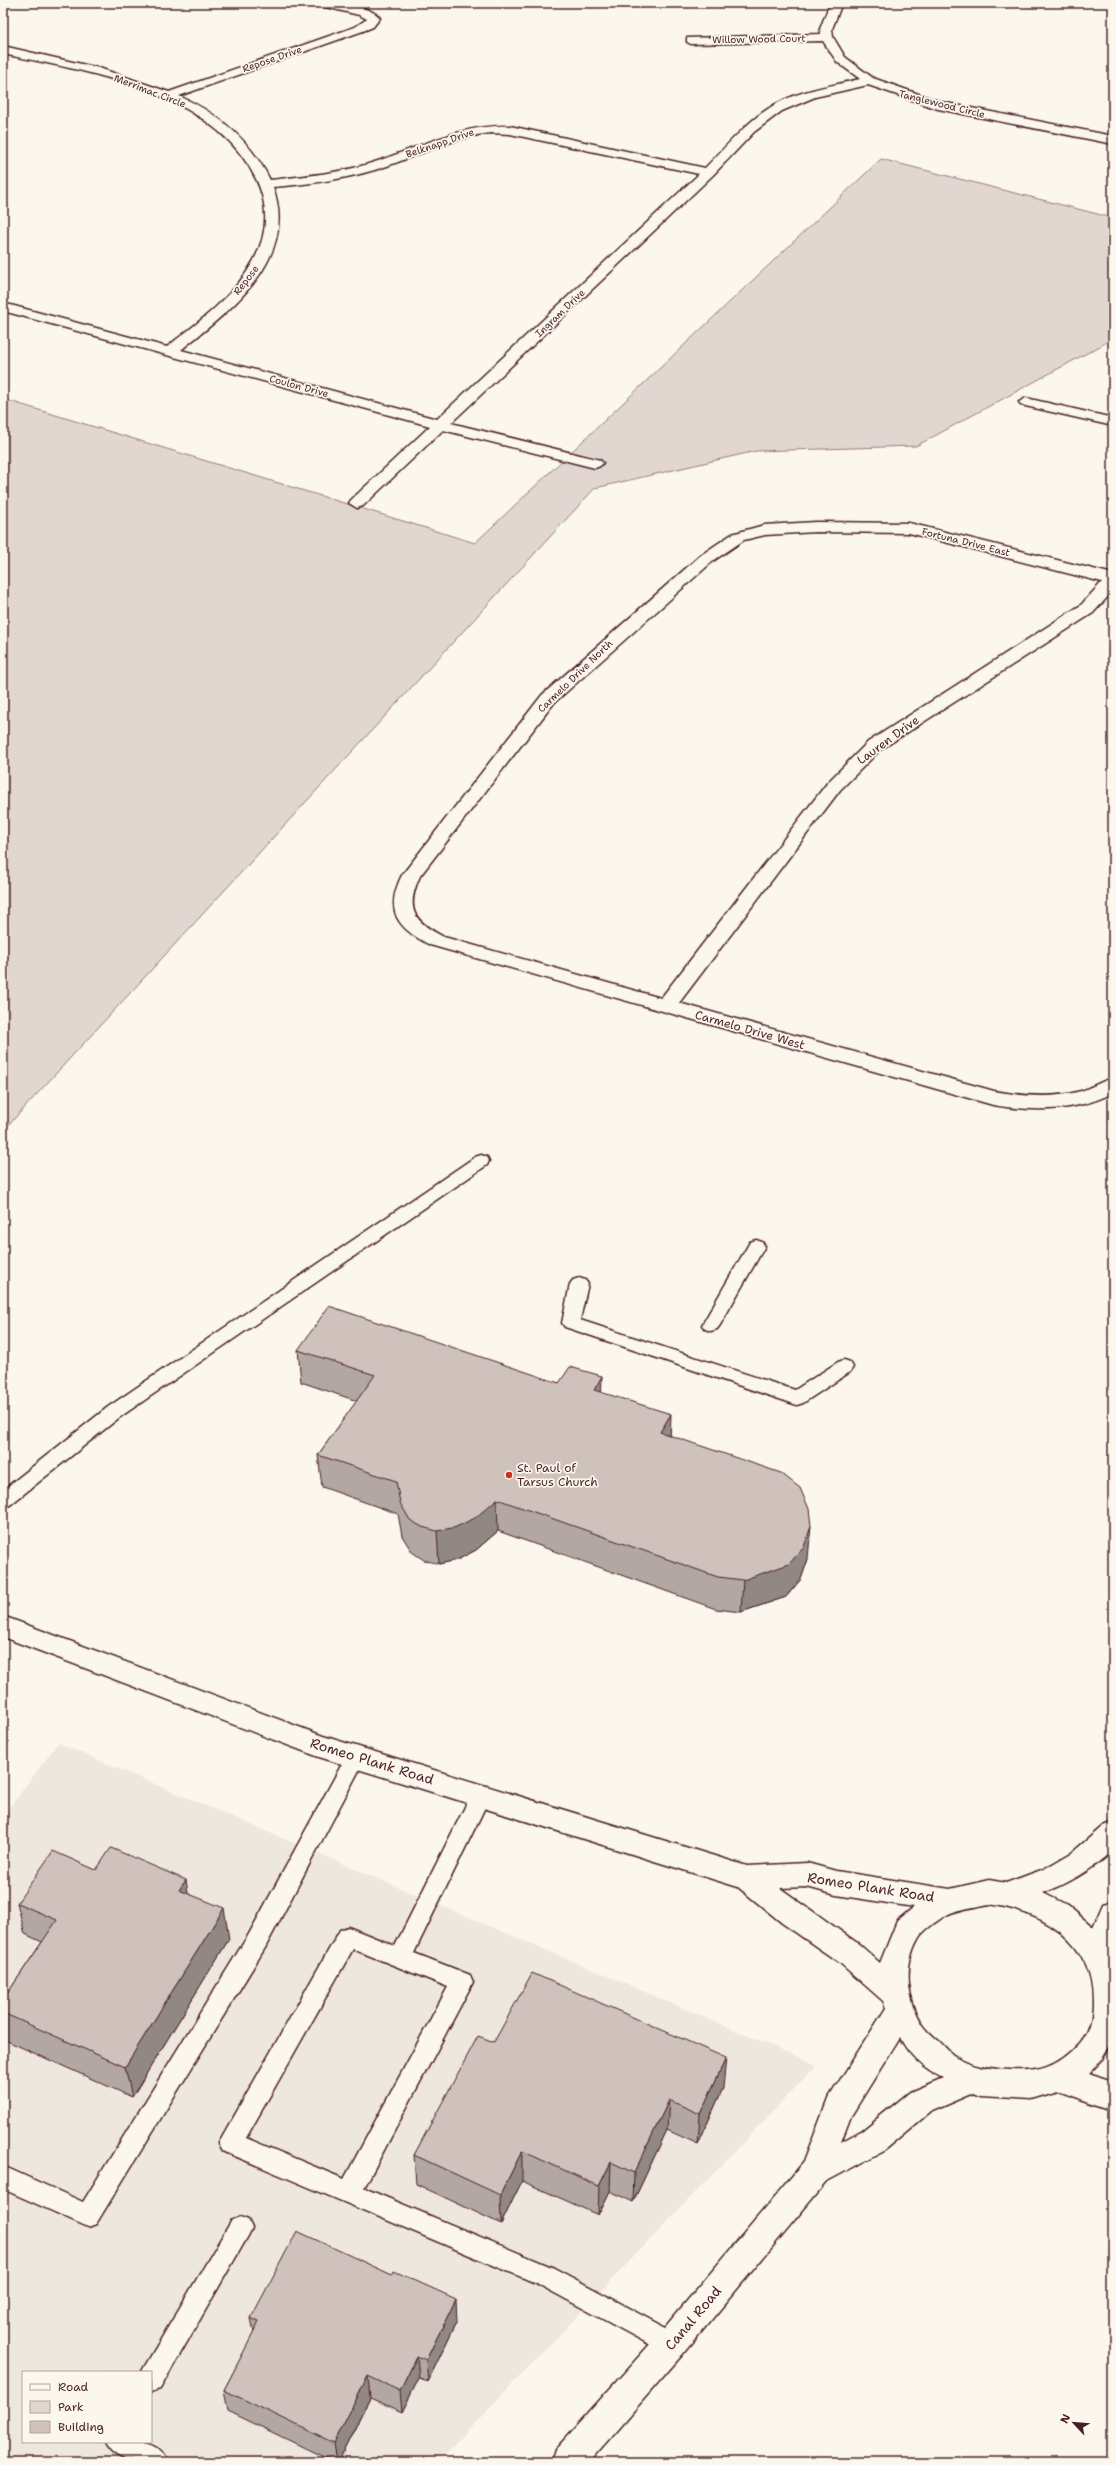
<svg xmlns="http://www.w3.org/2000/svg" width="1116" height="2465" viewBox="0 0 1116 2465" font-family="'Shantell Sans',sans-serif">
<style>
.built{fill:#eee7de;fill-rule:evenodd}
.green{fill:#e2d7d0;stroke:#967b7e}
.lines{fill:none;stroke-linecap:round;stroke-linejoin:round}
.service-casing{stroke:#4a1f2b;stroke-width:3}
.minor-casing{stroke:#4a1f2b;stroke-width:3}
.tertiary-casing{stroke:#4a1f2b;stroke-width:3}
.service{fill:#fbf7ec;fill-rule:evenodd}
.minor{fill:#fbf7ec;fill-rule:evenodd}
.tertiary{fill:#fbf7ec;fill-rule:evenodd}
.wall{fill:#b2a7a2;stroke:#4a1f2b}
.shaded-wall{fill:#918884;stroke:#4a1f2b}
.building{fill:#cfc2bc;stroke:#4a1f2b}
.poi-dot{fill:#c8321e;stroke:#fbf7ec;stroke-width:1.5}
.labels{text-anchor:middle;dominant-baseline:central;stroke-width:3.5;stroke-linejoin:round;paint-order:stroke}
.far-street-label{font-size:10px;fill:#4a1f2b;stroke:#fbf7ec}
.street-label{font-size:12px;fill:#4a1f2b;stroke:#fbf7ec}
.poi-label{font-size:12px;fill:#4a1f2b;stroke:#fbf7ec;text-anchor:start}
.near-street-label{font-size:14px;fill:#4a1f2b;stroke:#fbf7ec}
</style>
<rect width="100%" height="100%" fill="#fbf7ec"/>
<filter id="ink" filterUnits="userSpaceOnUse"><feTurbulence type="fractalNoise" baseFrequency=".025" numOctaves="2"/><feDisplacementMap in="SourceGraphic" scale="8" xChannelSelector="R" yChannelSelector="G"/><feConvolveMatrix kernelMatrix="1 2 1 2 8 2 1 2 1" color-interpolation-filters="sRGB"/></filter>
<g filter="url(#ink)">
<!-- built -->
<path class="built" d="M58,1743L817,2065L438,2462H3V1816ZM23,2372H151V2442H23Z"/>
<!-- green -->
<path class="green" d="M881,159L1113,218V339L916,446L756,451L595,488L3,1131V399L475,543Z"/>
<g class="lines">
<!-- service casing -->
<g class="service-casing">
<path id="service" d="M481,1155L487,1157L489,1161L487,1165L120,1417L10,1505L3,1507V1490L108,1407L475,1157Z
M756,1240L762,1242L765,1246L720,1325L717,1329L711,1331L705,1329L702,1325L750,1242Z
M579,1278L585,1280L588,1284L580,1320L795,1390L838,1362L844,1360L850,1362L853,1367L850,1372L803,1403L797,1405L791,1403L565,1327L562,1323L570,1284L573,1280Z
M356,1748L363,1751L366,1757L265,1948L96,2224L88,2227L3,2189V2166L83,2202L249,1934L349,1751Z
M481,1786L488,1789L491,1795L414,1953L470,1975L473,1982L364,2188L554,2268L680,2335L683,2344L680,2353L671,2356L538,2284L223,2151L219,2143L340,1930L348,1927L395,1946L474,1789ZM353,1949L448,1987L344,2179L246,2138Z
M240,2217L248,2220L252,2228L248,2236L160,2389L151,2392V2372L142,2371L232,2220Z
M105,2442C128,2442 159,2438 169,2462C146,2462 116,2465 105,2442Z"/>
</g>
<!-- minor casing -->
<g class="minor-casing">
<path id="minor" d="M315,3C332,3 369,4 380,18L373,27L363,31L179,96C220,114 250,140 270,180C306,176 343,173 378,161C423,146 462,124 510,126L705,168C727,146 747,121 774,105C800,90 831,86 860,79L837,62L823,41L691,44L687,42V38L821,34L820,29L830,3H842L832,29L833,37L845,57L873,78L941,102L1113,136V144L938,109L868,85L815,97L782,111L754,132L713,175L451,423L600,460L603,463L600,466L595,468L443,430L363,506L357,508L349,503L351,500L430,426L3,311V303L167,347C196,324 228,301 248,270C267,241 271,210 256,179C214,91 89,72 3,54V46L99,68L169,92L355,27L367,19L359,15L317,5ZM491,133L510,134L699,174L437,419L181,350C230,310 299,260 273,187C311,184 350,179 387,166C422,154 454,137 491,133Z
M1026,398L1113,418V426L1021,405L1019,402Z
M816,522L909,523L1113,574V591L1093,613L880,750L840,790L679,1003L994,1091C1022,1096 1053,1099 1081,1091C1092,1087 1102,1081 1113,1078V1093C1076,1112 1033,1112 993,1105L430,945C397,928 384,911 402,875L542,695L701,555L732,534L764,525ZM816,532L909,533L1102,582L1081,605L868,742L828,782L661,998L444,937C413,921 405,909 420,876L554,703L713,561L744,540L765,535Z"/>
</g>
<!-- tertiary casing -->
<g class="tertiary-casing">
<path id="tertiary" d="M3,1616L323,1736L747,1866L807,1863L836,1871L950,1889L989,1880L1006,1883L1044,1869L1073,1852L1103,1826L1113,1822V1851C1091,1870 1070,1883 1043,1893L1067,1905L1093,1927L1103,1904L1113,1901V2040L1102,2059L1087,2074L1113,2082V2110L1057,2091L1030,2099L981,2096L974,2093L930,2112L885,2150L827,2181L682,2355L589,2462H551L555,2450L660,2333L804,2162L828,2099L886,2008L883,2001L840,1963L782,1923L738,1887L319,1757L3,1637ZM807,1887L836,1895L914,1907L897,1921L880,1963L860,1945L780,1888ZM989,1904C1042,1912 1093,1940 1093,2001C1093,2017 1091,2030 1080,2043C1059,2066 1040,2072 1010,2070C989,2069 971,2066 953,2055C948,2051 944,2046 940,2042C934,2037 927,2031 923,2025C907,2000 903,1965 918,1939C922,1931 937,1921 945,1916C956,1909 976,1907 989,1904ZM900,2037C907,2054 927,2071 943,2078L910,2092L863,2130L841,2142L851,2116Z"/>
</g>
<!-- service -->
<use href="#service" class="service"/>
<!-- minor -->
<use href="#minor" class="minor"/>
<!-- tertiary -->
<use href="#tertiary" class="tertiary"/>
</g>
<!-- wall -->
<path class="wall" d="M298,1350L559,1383L601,1392L670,1435L808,1559L801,1579L786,1597L741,1612L716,1609L498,1531L476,1550L457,1560L439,1564L424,1560L412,1552L402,1536L398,1514L322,1487L318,1455L357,1401L301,1382Z
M188,1894L229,1939L132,2097L5,2040L3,2032V2000L42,1942L25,1934L17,1903Z
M494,2042L723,2088L698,2144L667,2130L633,2202L610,2191L598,2215L522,2181L501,2224L416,2184L414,2155Z
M251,2318L457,2321L428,2381L419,2378L402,2412L370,2398L338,2462H334L228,2411L224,2390L254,2333Z"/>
<!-- shaded-wall -->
<path class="shaded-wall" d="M602,1376L601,1409L594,1390Z
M671,1414L670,1447L660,1432Z
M497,1499L498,1531L476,1550L457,1560L439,1564L437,1531Z
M811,1526L808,1559L801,1579L786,1597L741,1612L743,1580Z
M186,1880L191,1911L179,1890Z
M224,1908L229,1939L132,2097L125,2067Z
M726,2058L723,2088L698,2144L700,2114Z
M669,2100L667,2130L633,2202L634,2173Z
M522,2151V2181L501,2224L500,2195Z
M611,2162L610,2191L598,2215L599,2186Z
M456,2299L457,2321L428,2381L426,2360Z
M417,2356L419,2378L402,2412L400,2391Z
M368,2376L370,2398L338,2462H337L334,2443Z"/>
<!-- building -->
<path class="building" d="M329,1306L559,1383L570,1367L602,1376L594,1390L671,1414L660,1432L781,1473L800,1488L809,1509L811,1526L804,1547L789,1564L743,1580L718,1577L497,1499L475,1518L456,1527L437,1531L422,1527L410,1520L400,1503L396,1481L318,1455L375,1375L298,1350Z
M111,1848L186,1880L179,1890L224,1908L125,2067L3,2013V2000L57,1920L17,1903L53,1851L96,1870Z
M532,1973L726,2058L700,2114L669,2100L634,2173L611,2162L599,2186L522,2151L500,2195L414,2155L478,2036L494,2042Z
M297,2231L392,2275L394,2271L456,2299L426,2360L417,2356L400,2391L368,2376L334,2443L224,2390L259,2322L251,2318Z"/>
</g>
<!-- markers -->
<circle class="poi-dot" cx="509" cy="1475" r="4"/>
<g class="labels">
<!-- far-street labels -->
<g class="far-street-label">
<text transform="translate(759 39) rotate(-1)">Willow Wood Court</text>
<text transform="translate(272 59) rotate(-19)">Repose Drive</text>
<text transform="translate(150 91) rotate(21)">Merrimac Circle</text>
<text transform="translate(942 104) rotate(14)">Tanglewood Circle</text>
<text transform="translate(440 143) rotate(-19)">Belknapp Drive</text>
<text transform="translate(246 280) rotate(-52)">Repose</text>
<text transform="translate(560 313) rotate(-44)">Ingram Drive</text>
<text transform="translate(299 386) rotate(15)">Coulon Drive</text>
<text transform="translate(966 542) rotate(14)">Fortuna Drive East</text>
<text transform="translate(575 676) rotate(-44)">Carmelo Drive North</text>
</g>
<!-- street labels -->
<g class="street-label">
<text transform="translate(888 740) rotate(-36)">Lauren Drive</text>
<text transform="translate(750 1030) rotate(16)">Carmelo Drive West</text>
</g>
<!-- poi labels -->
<g class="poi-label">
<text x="517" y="1468">St. Paul of<tspan x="517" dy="14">Tarsus Church</tspan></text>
</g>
<!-- near-street labels -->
<g class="near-street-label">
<text transform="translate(372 1761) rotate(17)">Romeo Plank Road</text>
<text transform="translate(871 1887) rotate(9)">Romeo Plank Road</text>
<text transform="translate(693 2318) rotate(-50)">Canal Road</text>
</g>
</g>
<!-- margin -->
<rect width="1116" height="2465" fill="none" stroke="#fbf7ec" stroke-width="16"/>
<rect x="8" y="8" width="1100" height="2449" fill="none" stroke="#4a1f2b" stroke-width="1.5" filter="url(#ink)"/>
<!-- legend -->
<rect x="22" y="2371" width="130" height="72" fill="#fbf7ec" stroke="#b4a19f"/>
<rect x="30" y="2384" width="20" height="6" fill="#fbf7ec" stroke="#b4a19f"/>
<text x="58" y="2391" font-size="12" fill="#4a1f2b">Road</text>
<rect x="30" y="2401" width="20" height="12" fill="#e2d7d0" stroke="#b4a19f"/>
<text x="58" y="2411" font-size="12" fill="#4a1f2b">Park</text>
<rect x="30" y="2421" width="20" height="12" fill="#cfc2bc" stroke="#b4a19f"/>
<text x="58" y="2431" font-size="12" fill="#4a1f2b">Building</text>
<!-- north arrow -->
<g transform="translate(1074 2423) rotate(296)" stroke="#fbf7ec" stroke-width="3" paint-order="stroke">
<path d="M0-3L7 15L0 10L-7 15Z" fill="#4a1f2b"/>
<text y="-6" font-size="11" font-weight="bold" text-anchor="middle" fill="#4a1f2b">N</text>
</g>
</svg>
